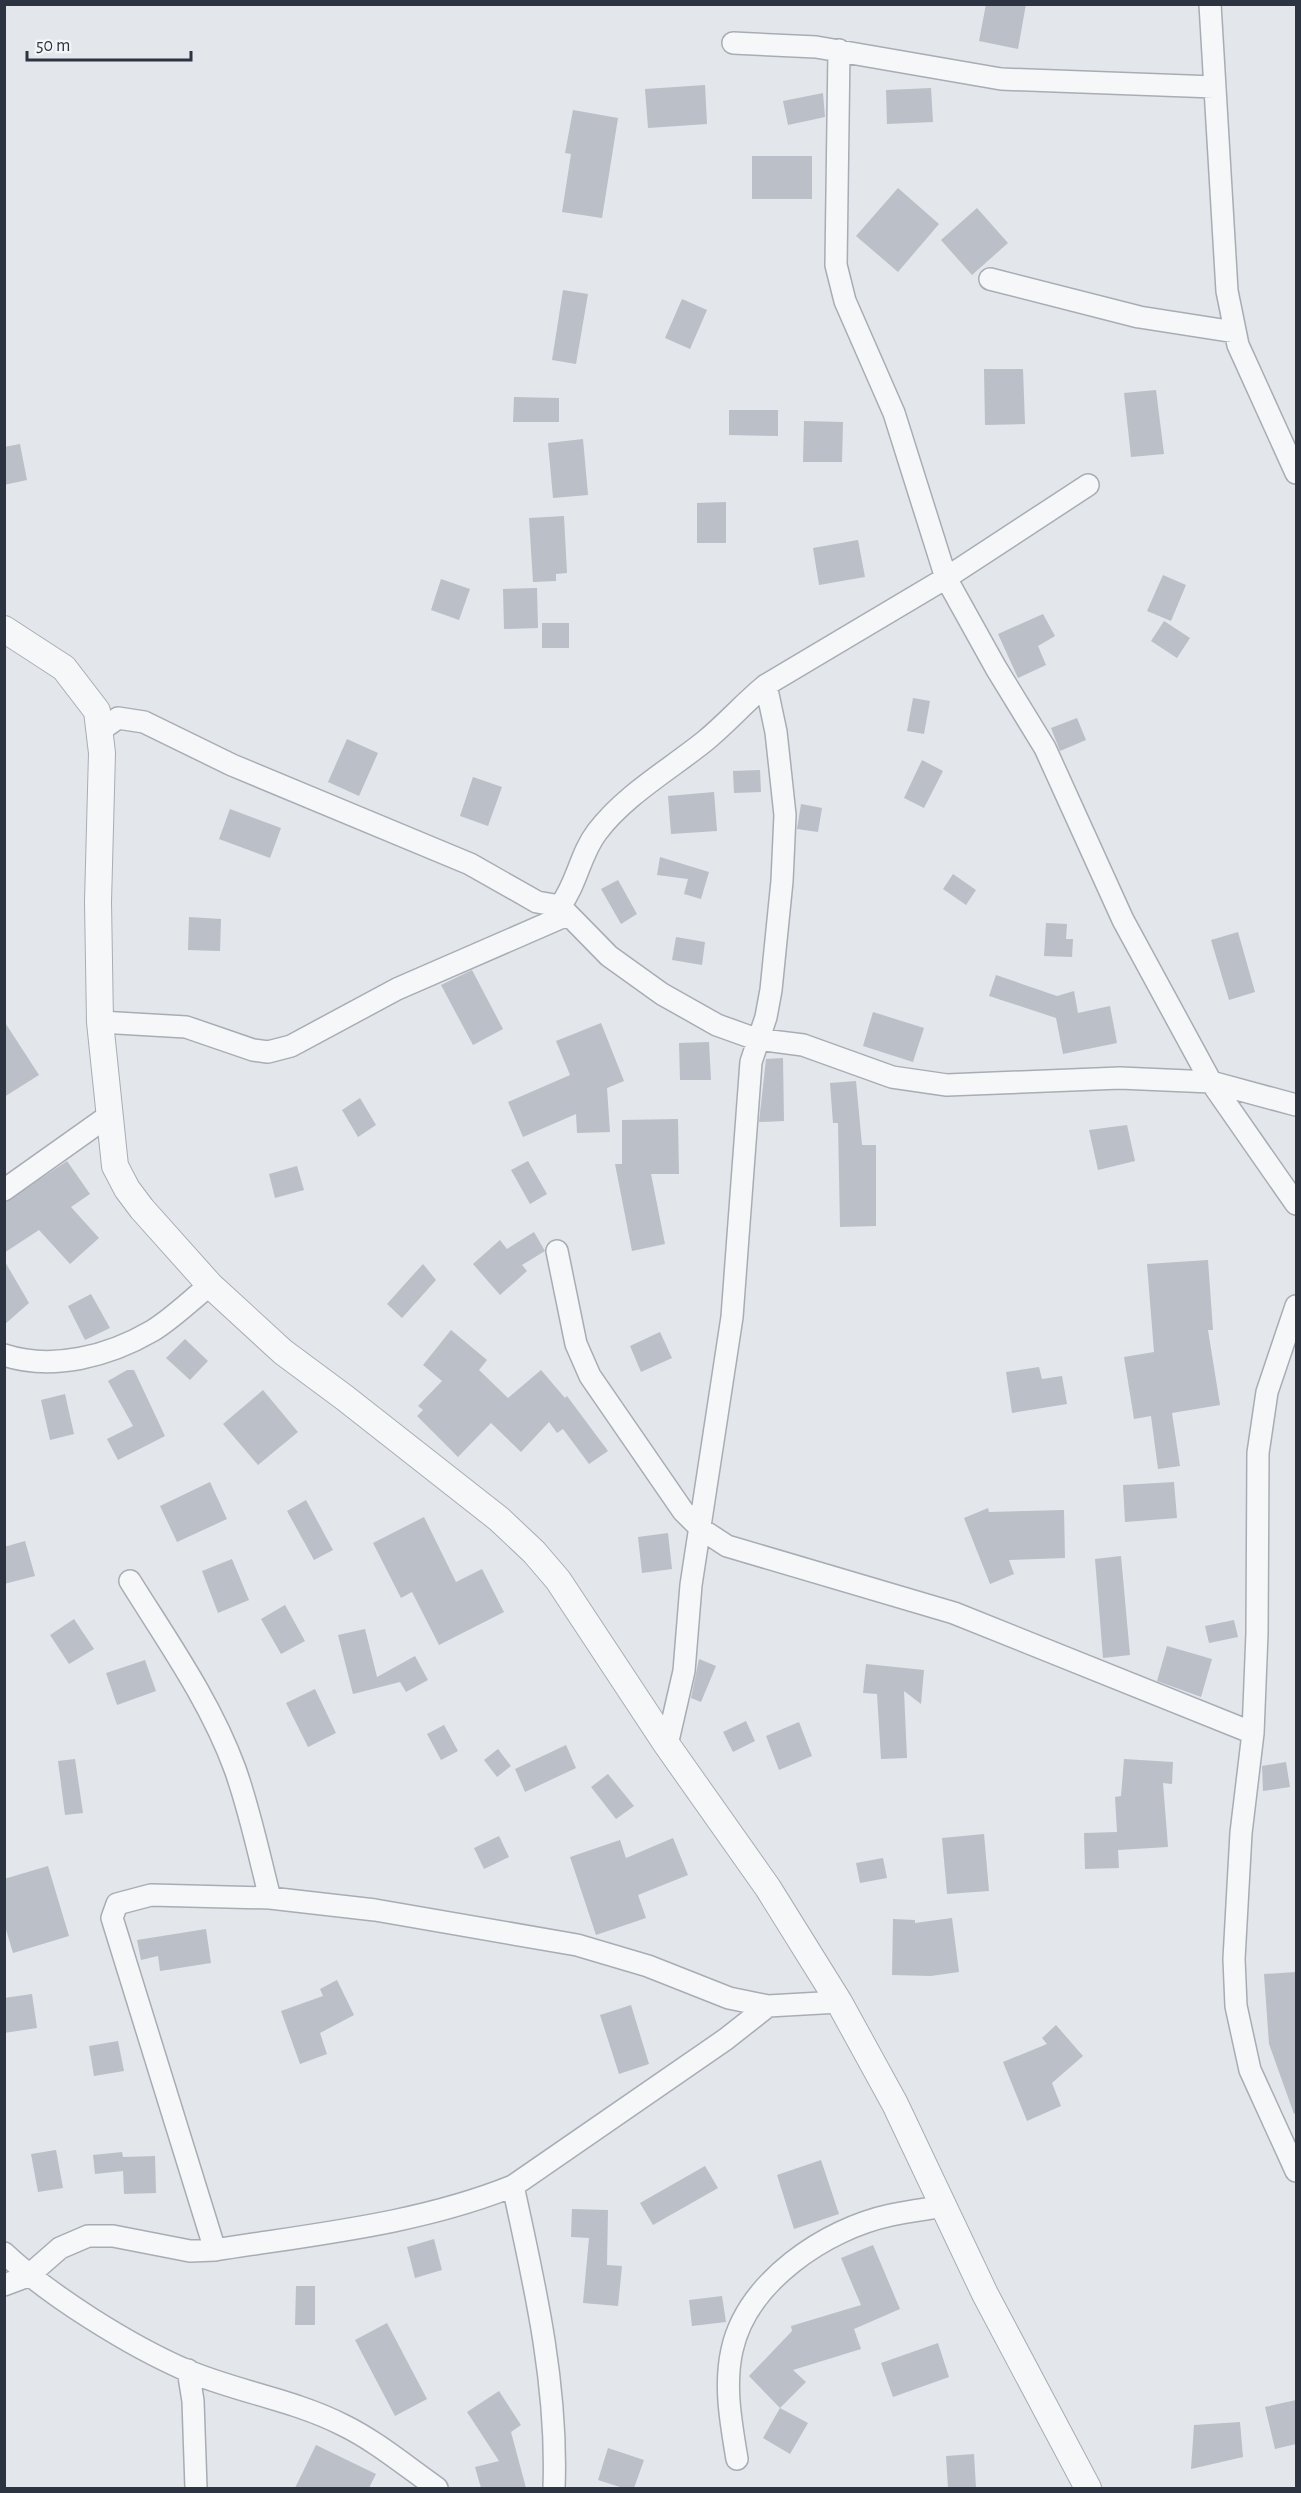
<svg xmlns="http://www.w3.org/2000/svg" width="1301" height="2493" viewBox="0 0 1301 2493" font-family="'Alegreya Sans',sans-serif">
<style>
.building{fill:#bbbfc7}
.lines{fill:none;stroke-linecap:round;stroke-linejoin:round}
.minor-casing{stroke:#a8adb5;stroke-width:24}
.tertiary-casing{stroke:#a8adb5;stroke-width:28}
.minor{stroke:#f6f7f9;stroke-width:21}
.tertiary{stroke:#f6f7f9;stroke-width:26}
</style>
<rect width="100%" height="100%" fill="#e3e6eb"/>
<!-- building -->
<path class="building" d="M986,4H1026L1018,49L979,41Z
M705,85L707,124L648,128L645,89Z
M931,88L933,122L887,124L886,90Z
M823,93L825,117L788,125L783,101Z
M573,110L618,118L602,218L562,212L571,154L565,153Z
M752,156H812V199H752Z
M898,188L939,224L898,272L856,236Z
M977,208L1008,243L972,275L941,240Z
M563,290L588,294L576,364L552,360Z
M682,299L707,310L690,349L665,338Z
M984,369H1023L1025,424L985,425Z
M1156,390L1164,454L1131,457L1124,393Z
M514,397L559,398V422H513Z
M729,410H778V436L729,435Z
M804,421L843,422L842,462H803Z
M583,439L588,495L553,498L548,443Z
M20,444L27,480L4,485V447Z
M726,502V543H697V503Z
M564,516L567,573L556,574V581L533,582L529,518Z
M858,540L865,577L819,585L813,548Z
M1163,575L1186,585L1171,621L1147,611Z
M441,579L470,589L459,620L431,610Z
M537,588L538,628L504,629L503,589Z
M1043,614L1055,636L1038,646L1046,665L1018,678L998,634Z
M1164,621L1190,638L1177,658L1151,641Z
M542,623H569V648H542Z
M913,698L930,701L924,734L907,731Z
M1077,718L1086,740L1060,751L1051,728Z
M347,739L378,753L359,796L328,782Z
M922,760L943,771L924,808L904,798Z
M760,770L761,792L734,793L733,771Z
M473,777L502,787L488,826L460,816Z
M714,792L717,831L671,834L668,796Z
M801,804L822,808L818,832L797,829Z
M230,809L281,828L270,858L219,839Z
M660,857L709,872L701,899L684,894L688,879L657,875Z
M953,874L976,890L966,905L943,889Z
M618,880L637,914L621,924L601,889Z
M189,917L221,919L220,951L188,950Z
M1046,923L1067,924L1066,939H1073L1072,957L1044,956Z
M1238,932L1255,992L1229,1000L1211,940Z
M676,937L705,942L702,965L672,960Z
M472,970L503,1029L473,1045L441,985Z
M996,975L1057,996L1074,991L1078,1013L1110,1006L1117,1043L1063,1054L1056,1018L989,996Z
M873,1012L924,1028L913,1062L863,1046Z
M4,1021L39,1075L4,1097Z
M601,1023L624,1081L607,1088L610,1132L577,1133L576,1114L523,1137L508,1102L570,1075L556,1041Z
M709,1042L711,1080H680L679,1043Z
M783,1058L784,1121L759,1122L766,1059Z
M856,1081L862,1145H876V1226L840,1227L838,1123H833L830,1083Z
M360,1098L376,1125L358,1137L342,1110Z
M678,1119L679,1174H651L665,1244L632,1251L615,1164H622V1120Z
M1127,1125L1135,1161L1098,1170L1089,1130Z
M67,1161L90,1194L71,1207L99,1238L70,1264L39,1230L4,1253V1203Z
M528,1161L547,1194L530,1204L511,1170Z
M297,1166L304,1190L275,1198L269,1174Z
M534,1232L545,1251L522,1265L527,1271L500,1295L473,1264L500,1240L507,1249Z
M4,1260L29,1303L4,1325Z
M1208,1260L1213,1330H1208L1220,1405L1172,1413L1180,1466L1158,1469L1151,1416L1134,1419L1124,1357L1154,1352L1147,1264Z
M423,1264L436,1280L402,1318L387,1304Z
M91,1294L110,1328L85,1340L68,1306Z
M451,1330L487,1360L479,1370L508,1398L541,1370L565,1398L567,1396L608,1451L589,1464L563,1429L557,1433L549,1422L521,1452L491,1423L458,1457L417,1416L423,1410L418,1406L442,1381L423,1365Z
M660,1332L672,1358L641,1372L630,1346Z
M185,1339L208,1361L190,1380L166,1358Z
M1039,1367L1042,1379L1062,1376L1067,1404L1012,1413L1006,1372Z
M127,1370H134L165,1436L118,1460L107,1439L133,1426L108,1381Z
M263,1390L298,1432L258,1465L223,1424Z
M65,1394L74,1434L50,1440L41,1400Z
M210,1482L227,1519L177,1542L160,1506Z
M1174,1482L1177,1518L1125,1522L1123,1485Z
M306,1500L333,1550L314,1560L287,1511Z
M988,1508L989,1512L1064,1510L1065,1558L1009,1560L1014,1574L990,1584L964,1518Z
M424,1517L456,1582L482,1569L504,1612L439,1645L412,1592L401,1598L373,1543Z
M668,1533L672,1569L642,1573L638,1537Z
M25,1541L35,1576L4,1584V1547Z
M1121,1556L1130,1655L1103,1658L1095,1559Z
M232,1559L249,1600L218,1613L202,1571Z
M285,1605L305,1641L281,1654L261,1619Z
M74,1619L94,1649L69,1664L50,1635Z
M1234,1620L1238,1637L1209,1643L1205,1626Z
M365,1629L377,1677L415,1656L428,1680L406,1692L400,1682L353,1694L338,1635Z
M1167,1646L1212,1659L1201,1697L1157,1681Z
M699,1659L716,1666L701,1702L691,1698Z
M145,1660L156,1691L117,1705L106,1673Z
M866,1664L924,1670L921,1704L904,1691L907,1758L881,1759L877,1694L863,1693Z
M315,1689L336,1733L308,1747L286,1703Z
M746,1721L755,1741L733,1752L723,1732Z
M799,1722L812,1756L779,1770L766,1736Z
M444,1725L458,1751L441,1760L427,1734Z
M566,1745L576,1768L525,1792L515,1769Z
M498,1749L511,1766L497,1777L484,1760Z
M75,1759L83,1813L65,1815L58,1761Z
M1124,1759L1173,1762L1172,1784L1163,1783L1168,1847L1118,1850L1119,1868L1085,1869L1084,1833L1117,1832L1115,1797L1121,1796Z
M1286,1762L1290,1787L1263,1791L1262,1766Z
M608,1774L634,1806L616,1819L591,1787Z
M984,1834L989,1891L947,1894L942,1838Z
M499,1836L509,1857L484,1869L474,1848Z
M673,1838L688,1875L638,1895L646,1918L596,1935L570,1857L620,1840L626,1858Z
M883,1858L887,1878L860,1883L856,1863Z
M48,1866L69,1936L13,1953L4,1923V1879Z
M952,1918L959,1972L931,1976L892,1975L893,1919L915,1920V1923Z
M206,1929L211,1963L160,1971L158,1956L141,1960L137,1940Z
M1296,1972V2113L1294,2114L1269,2044L1264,1974Z
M337,1980L354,2015L320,2033L327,2054L300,2064L281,2011L323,1996L320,1989Z
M32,1994L37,2028L4,2033V1998Z
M631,2005L649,2064L619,2074L600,2015Z
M1056,2025L1083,2056L1052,2083L1061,2106L1027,2121L1003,2062L1047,2044L1042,2038Z
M118,2041L124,2071L94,2076L89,2046Z
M56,2150L63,2188L38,2192L31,2154Z
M122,2152L123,2157L155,2156L156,2193L124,2194L123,2171L95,2174L93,2155Z
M821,2160L839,2214L794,2229L777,2175Z
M705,2166L718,2188L653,2225L640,2203Z
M572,2209L608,2210L607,2265L622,2266L618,2306L583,2303L589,2238L571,2237Z
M434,2239L442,2270L415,2278L407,2247Z
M873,2245L900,2309L854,2329L861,2349L793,2370L806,2382L780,2408L749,2376L792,2331L791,2326L861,2305L841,2258Z
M296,2286H315V2325H295Z
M722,2296L726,2322L692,2326L689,2300Z
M387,2323L427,2399L395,2416L355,2340Z
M938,2343L949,2377L893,2397L881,2363Z
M499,2391L521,2425L511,2432L526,2488H481L475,2467L499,2461L467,2412Z
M1296,2400V2444L1275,2449L1265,2407Z
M780,2408L808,2423L790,2454L763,2438Z
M1240,2422L1243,2457L1191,2469L1194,2425Z
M316,2445L376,2474L369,2488H295Z
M608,2448L644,2460L634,2488H623L598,2480Z
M974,2454L976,2488H948L946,2456Z"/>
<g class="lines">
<!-- minor casing -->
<g class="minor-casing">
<path id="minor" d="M1210,4L1227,291L1238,345L1296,473
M733,43L816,47L1001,79L1214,87
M839,50L836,265L845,301L894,413L946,578L996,668L1045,748L1123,920L1211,1082L1296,1204
M990,279L1139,317L1235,332
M101,730L118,718L144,722L232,765L470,864L537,902L560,906
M560,906L609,956L662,994L717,1025L756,1039L803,1045L892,1077L947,1085L1120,1078L1211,1082L1296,1105
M560,906C577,884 580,854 597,832C625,795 669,770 705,741C727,723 745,702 766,685L946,578L1088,485
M100,1022L186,1027L253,1050L268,1052L291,1046L397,989L567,915
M4,1190L111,1114
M557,1251L576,1344L590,1376L683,1511L701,1529L727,1546L954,1613L1253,1733
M1296,1306L1267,1392L1258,1453L1257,1633L1253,1733L1241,1833L1234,1959L1236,2006L1250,2070L1296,2171
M4,1355C53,1371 109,1356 152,1331C172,1319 191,1300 210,1285
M130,1581C168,1642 210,1701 235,1769C250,1811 259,1855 270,1898
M667,1745L684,1671L691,1585L732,1317L751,1062L766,1017L771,990L782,881L785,815L776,732L766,685
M513,2186C535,2286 558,2386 554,2488
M215,2250L112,1918L117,1904L151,1895L270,1898L375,1910L577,1945L648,1966L729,1998L768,2006L839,2002
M4,2253C50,2296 130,2346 188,2371C238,2392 294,2400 343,2425C376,2441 407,2467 437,2488
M4,2285L28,2276L60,2248L88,2236H113L190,2251L215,2250C315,2234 419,2224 513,2186L726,2039L768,2006
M188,2370L193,2401L196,2488
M737,2459C731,2423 724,2386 732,2350C747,2282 825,2229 891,2215C908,2211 927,2209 945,2206"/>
</g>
<!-- tertiary casing -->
<g class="tertiary-casing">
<path id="tertiary" d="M4,629L64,668L97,711L102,753L98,902L100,1022L115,1166L127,1189L142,1209L210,1285L283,1352L345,1398L499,1519L534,1552L558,1580L667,1745L768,1888L839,2002L895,2104L985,2294L1088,2488"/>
</g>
<!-- minor -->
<use href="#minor" class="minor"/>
<!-- tertiary -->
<use href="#tertiary" class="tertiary"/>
</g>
<!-- border -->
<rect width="1301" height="2493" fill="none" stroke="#2c3442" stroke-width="12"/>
<!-- scale -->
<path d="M27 51v9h164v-9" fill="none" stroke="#2c3442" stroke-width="3"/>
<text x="36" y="51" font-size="18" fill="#2c3442" stroke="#f3f5f8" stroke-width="4.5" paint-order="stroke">50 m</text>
</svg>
